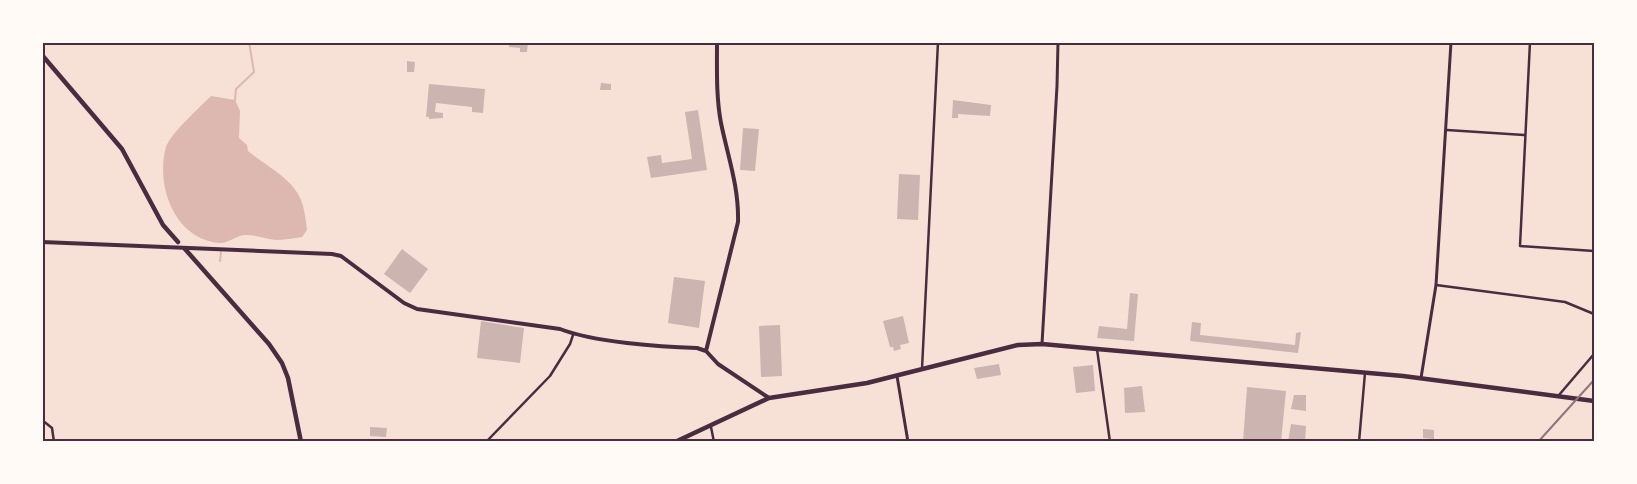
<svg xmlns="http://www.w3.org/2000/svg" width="1637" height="484" viewBox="0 0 1637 484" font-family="'Open Sans',sans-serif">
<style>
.water{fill:#dcb8b0}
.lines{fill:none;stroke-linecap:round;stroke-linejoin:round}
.stream{stroke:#dcb8b0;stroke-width:2}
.building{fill:#ccb4b1}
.minor{stroke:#4a2c40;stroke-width:2.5}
.tertiary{stroke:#4a2c40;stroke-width:3}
.secondary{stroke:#4a2c40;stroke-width:4}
.primary{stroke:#4a2c40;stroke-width:4.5}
.rail{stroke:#8f747c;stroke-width:2}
.neatline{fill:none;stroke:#4a2c40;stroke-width:2}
</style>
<rect width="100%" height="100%" fill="#f7e1d7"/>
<!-- water -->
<path class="water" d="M211,96L235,100L240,111L239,138L247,145L248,151C267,167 297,180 303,206C305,214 306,222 307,230L302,237C293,238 284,240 276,240C266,239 256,235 246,235C237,235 229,243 220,243C175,240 155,186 166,147C170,134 201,106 211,96Z"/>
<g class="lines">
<!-- stream -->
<path class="stream" d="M235,100L236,89L254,72L249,42
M220,261L221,252"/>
</g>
<!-- building -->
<path class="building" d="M509,42H528L527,52H520V48L509,47Z
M407,61L415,62L414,72H407Z
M601,83L611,84V90H600Z
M429,84L485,89L483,113L472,112V107L436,103L435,112L443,113V118L429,119V117H426Z
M953,100L991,105L990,116L958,114V118H952Z
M698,110L707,170L651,178L647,157L661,155L662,163L692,159L685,112Z
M743,128L759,129L755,171L740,170Z
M899,174L920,175L918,220L897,219Z
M402,249L428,269L410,293L384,274Z
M674,277L705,281L699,328L668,323Z
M1130,293L1138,294L1134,341L1097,338L1099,326L1127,329Z
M903,316L909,343L900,345L901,349L894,351L893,347H890L883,321Z
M481,321L524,328L520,363L477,358Z
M1192,322L1201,323L1200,335L1295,345L1296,333L1301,332L1298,353L1190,341Z
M780,325L782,376L761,377L759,326Z
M999,364L1001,375L977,379L974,368Z
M1093,365L1095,391L1076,393L1073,367Z
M1142,386L1145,412L1125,413L1124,388Z
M1247,387L1286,391L1281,442H1243Z
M1294,395H1306V411L1291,409Z
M1291,424L1306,426L1305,442H1288Z
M370,427L387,428L386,437L370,436Z
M1423,429L1434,430V439L1423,438Z"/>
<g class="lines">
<!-- minor -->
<path class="minor" d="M1530,42L1520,246L1594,251
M1447,130L1524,135
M1436,285L1565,302L1594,314
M1097,349L1110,442
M922,369L938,42
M1559,395L1594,354
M42,420L52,428L54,442
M711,427L714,442
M486,442L550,376L570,344L573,335
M1359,442L1365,373"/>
<!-- tertiary -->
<path class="tertiary" d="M1042,344L1057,86L1058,42
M897,376L908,442
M1421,378L1436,285L1451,42"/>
<!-- secondary -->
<path class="secondary" d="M42,242L332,254L341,256L404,303L417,309L560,329C593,342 660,347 697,348L706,351L718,364L769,398
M706,351L738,222C739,187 728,157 721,123C716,97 717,69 717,42"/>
<!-- primary -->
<path class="primary" d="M42,55L122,149L163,225L178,242
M185,249L269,344L282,363L288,378L301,442
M675,442L769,398L867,383L1018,345L1042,344L1097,349L1403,376L1594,401"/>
<!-- rail -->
<path class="rail" d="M1538,442L1594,380"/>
</g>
<!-- border -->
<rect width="1637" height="484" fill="none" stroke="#fffaf5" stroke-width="88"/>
<rect x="44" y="44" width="1549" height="396" class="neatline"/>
</svg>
